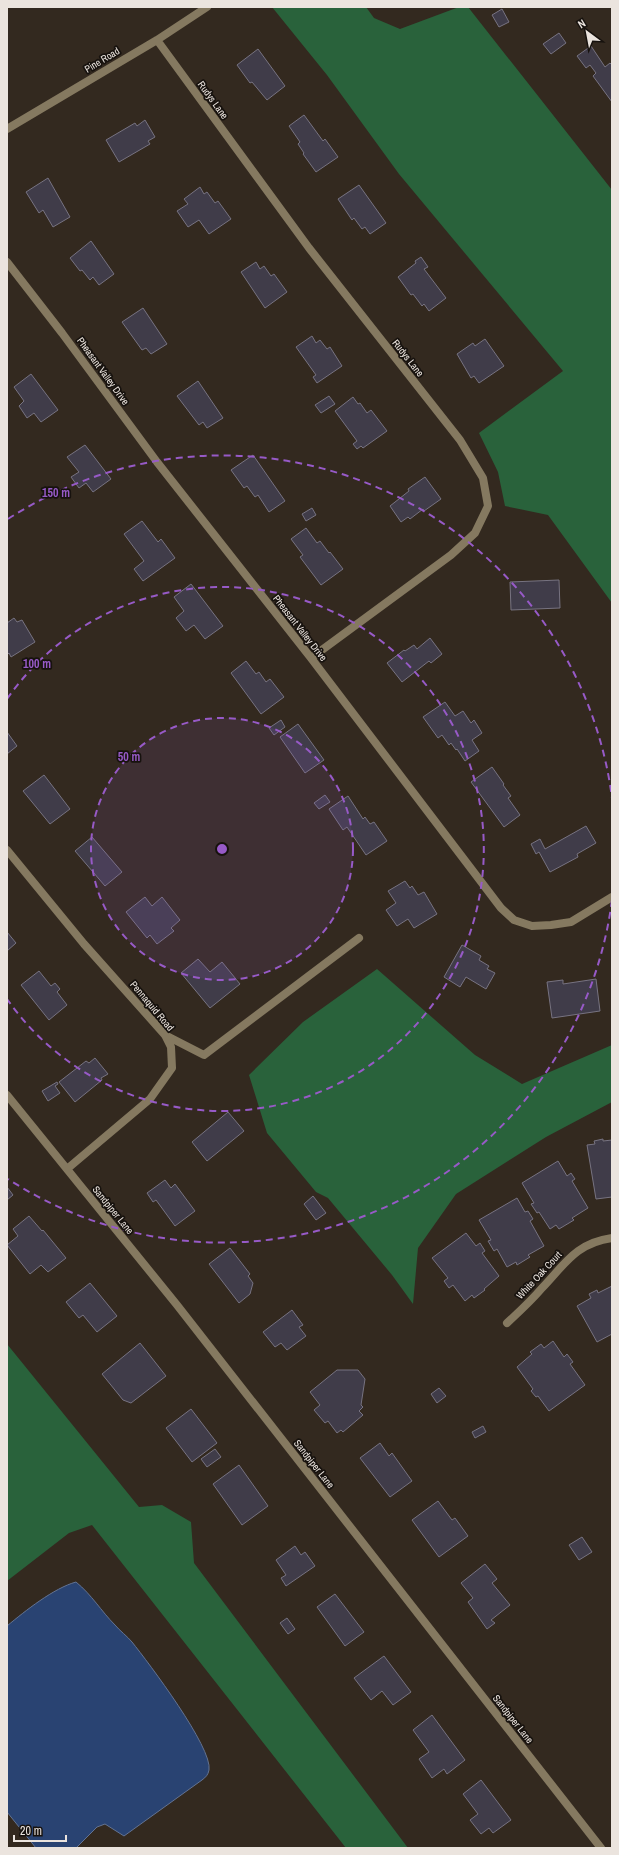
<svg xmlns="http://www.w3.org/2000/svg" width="619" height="1855" viewBox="0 0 619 1855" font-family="'Archivo Narrow',sans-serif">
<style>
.forest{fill:#29623b}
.water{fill:#294372;stroke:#637392}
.building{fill:#403c49;stroke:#777381}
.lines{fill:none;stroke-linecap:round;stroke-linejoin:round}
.street{stroke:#857960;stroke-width:8}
.ring{fill:none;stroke:#975ac7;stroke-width:2;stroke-dasharray:7 5}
.labels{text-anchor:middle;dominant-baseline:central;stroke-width:3.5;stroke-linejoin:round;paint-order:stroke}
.street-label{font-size:10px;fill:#ebe4de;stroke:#17120e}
.centre{fill:#975ac7;stroke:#17120e;stroke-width:2}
.ring-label{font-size:12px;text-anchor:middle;font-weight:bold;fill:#975ac7;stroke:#17120e;stroke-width:3.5;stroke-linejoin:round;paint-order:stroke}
</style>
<rect width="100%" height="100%" fill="#33291f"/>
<!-- forest -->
<path class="forest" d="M272,7H366L374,18L400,29L459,7H468L612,190V603L548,515L505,506L498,472L479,433L563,371L399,174L327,75Z
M377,969L475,1055L522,1084L612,1045V1102L546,1137L456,1194L418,1248L413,1304L392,1275L328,1198L316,1192L267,1133L249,1075L303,1022Z
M7,1344L139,1507L162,1505L191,1522L194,1563L408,1848H346L92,1525L69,1533L7,1581Z"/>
<!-- water -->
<path class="water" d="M76,1582C92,1595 101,1611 115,1625C120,1631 127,1636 132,1642C148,1662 213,1748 209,1770C208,1775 206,1777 202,1780L124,1836L105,1824L97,1827L76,1848H36L7,1812V1626C25,1611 54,1588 76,1582Z"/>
<!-- building -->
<path class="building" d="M502,9L509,22L499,27L492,15Z
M559,33L566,43L551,54L543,44Z
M591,46L605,67L610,63L612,65V102L593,76L596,73L590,65L586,68L577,56Z
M258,49L285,86L267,100L252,82L250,83L237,65Z
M304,115L323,141L325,139L338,157L316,172L303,154L304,153L298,144L300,142L289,126Z
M145,120L155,137L148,141L150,144L119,162L106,140L135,123L137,126Z
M48,178L70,217L53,227L43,210L39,213L26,192Z
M359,185L386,223L370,234L365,227L362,229L354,218L352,220L338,199Z
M200,187L204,194L207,192L215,203L218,201L231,219L209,234L199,220L188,227L177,211L188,204L184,199Z
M91,241L114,274L99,285L93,277L90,280L82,270L80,271L70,258Z
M421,257L428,267L424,269L446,298L429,311L424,304L422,306L413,294L411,295L398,277L416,263L415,261Z
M256,262L260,269L264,266L271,276L274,274L287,292L265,308L241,272Z
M143,308L167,344L151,354L146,348L142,350L122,322Z
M312,336L316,343L320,340L327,349L330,347L342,366L317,383L313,377L316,375L296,347Z
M485,339L504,366L479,383L474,376L471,378L457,354L473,343L475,346Z
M31,374L58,410L41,422L34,413L27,418L19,406L24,401L14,387Z
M198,381L223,418L207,428L203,422L199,425L177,396Z
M329,396L335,404L321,413L315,405Z
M353,397L358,404L360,403L367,413L371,410L387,431L363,448L361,446L357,449L353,444L357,441L335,411Z
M85,445L111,479L93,492L86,483L79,488L71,477L79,472L67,457Z
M253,455L285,501L269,512L258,495L255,497L247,486L244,488L231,470Z
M425,477L441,499L424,511L423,509L410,519L408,517L401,522L390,506L409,491L408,489Z
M312,508L316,515L306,521L302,514Z
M142,521L158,542L161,539L175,558L143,581L134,569L144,561L124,534Z
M306,528L317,543L320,541L329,553L330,552L343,569L321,585L300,557L303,555L291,539Z
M559,580L560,608L511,610L510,582Z
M191,584L223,626L205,639L194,625L186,631L176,618L184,611L174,597Z
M14,618L17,622L22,620L35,642L11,657L9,653L7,655V623Z
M430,638L442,654L431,663L429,661L402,682L387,663L404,650L405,651L414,645L417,649Z
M246,661L256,674L259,672L266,682L270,679L284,697L261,714L231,673Z
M445,702L455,716L463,711L471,723L474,720L482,733L472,740L479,751L465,761L457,749L456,750L451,743L449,745L442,735L438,738L423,717Z
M281,720L285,727L274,735L269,728Z
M298,724L324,760L305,773L280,737Z
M7,732L17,746L7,754Z
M492,767L504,784L503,785L511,796L508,798L520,815L504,827L471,782Z
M44,775L70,809L50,824L23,791Z
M325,795L330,802L319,809L314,803Z
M348,796L363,819L365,817L370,824L374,822L387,841L366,855L347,827L343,830L329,809Z
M586,826L596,843L577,854L578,857L550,872L539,852L536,854L531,844L540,839L545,849Z
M92,837L122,872L105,886L75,851Z
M405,881L410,888L412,886L418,895L424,892L437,914L414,928L408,919L397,926L386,910L396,903L388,891Z
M145,897L152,906L162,897L180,920L171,928L174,931L157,944L150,935L147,938L126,912Z
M7,932L16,943L7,951Z
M462,945L481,956L479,960L489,966L487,969L495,973L486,989L466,977L460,987L444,977Z
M198,959L210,972L222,962L240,984L210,1008L181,973Z
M39,971L51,986L55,983L60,989L57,992L67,1005L49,1020L21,985Z
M596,979L600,1011L552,1018L547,982L563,980V984Z
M95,1058L108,1074L101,1078L102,1080L75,1102L59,1082L86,1061L89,1063Z
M57,1082L58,1084L55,1086L60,1093L48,1101L42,1091Z
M228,1112L244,1131L207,1161L192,1142Z
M603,1139V1141L612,1140V1197L596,1199L587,1145L595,1144L594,1141Z
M558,1161L567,1176L571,1173L575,1179L572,1181L588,1208L572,1218L574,1220L559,1229L556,1225L550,1229L539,1212L537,1213L531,1204L534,1203L522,1183Z
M165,1180L171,1188L175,1184L195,1211L175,1226L156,1200L153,1202L147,1193Z
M7,1187L13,1195L7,1200Z
M313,1196L326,1213L316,1220L304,1204Z
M517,1198L525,1212L528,1211L533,1219L530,1221L544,1246L528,1255L530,1257L517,1265L516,1262L507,1267L497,1249L494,1251L488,1241L491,1240L479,1220Z
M29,1216L42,1231L43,1230L66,1258L48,1272L41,1265L30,1274L7,1245L18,1236L13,1229Z
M466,1233L476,1246L480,1243L485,1251L482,1253L499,1276L484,1289L485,1290L474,1298L472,1295L465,1301L453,1285L449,1288L444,1281L448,1278L432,1258Z
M230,1248L250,1274L248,1276L253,1283L250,1294L239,1303L209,1264Z
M90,1283L117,1316L97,1332L83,1315L79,1318L66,1302Z
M612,1286V1334L597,1342L577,1306L591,1298L589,1294L597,1290L598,1293Z
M292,1310L303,1325L299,1327L306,1336L287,1350L281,1343L275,1347L263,1332Z
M553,1341L564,1357L567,1354L573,1362L570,1364L585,1385L549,1411L538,1396L536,1397L531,1391L533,1389L517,1367L532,1354L530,1352L541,1344L544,1348Z
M140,1343L166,1376L131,1403L123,1400L102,1374Z
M337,1370H358L365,1379L361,1405L363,1407L359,1411L363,1415L343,1432L341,1430L337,1433L328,1421L325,1423L314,1410L320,1405L310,1392Z
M439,1388L446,1396L437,1403L431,1394Z
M191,1409L217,1443L192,1462L166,1428Z
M483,1426L486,1432L475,1438L472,1432Z
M380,1443L389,1456L392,1453L412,1481L390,1497L360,1458Z
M215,1449L221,1457L207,1467L201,1459Z
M239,1465L268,1506L242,1525L213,1484Z
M438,1501L452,1520L455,1518L468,1536L439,1557L412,1520Z
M582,1537L592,1552L579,1560L569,1545Z
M295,1546L301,1555L305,1552L315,1566L286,1586L281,1578L286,1575L276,1560Z
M485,1564L497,1579L492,1583L510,1605L491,1620L495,1623L487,1629L468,1602L473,1598L461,1583Z
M335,1594L364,1632L345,1646L317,1607Z
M287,1618L295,1629L288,1634L280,1623Z
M384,1656L411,1692L393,1705L382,1691L371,1700L354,1678Z
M432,1715L465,1760L447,1774L444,1769L432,1778L419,1759L429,1752L413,1730Z
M481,1780L511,1820L493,1833L489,1828L481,1834L470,1820L478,1814L463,1794Z"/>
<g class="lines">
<!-- street -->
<path class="street" d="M157,40L309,248L460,440L483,478L488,506L475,533L451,555L311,658
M7,129L157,40L207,7
M7,262L62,333L157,462L311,658L501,908L514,920L532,926L551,925L571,922L612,897
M7,850L84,944L165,1035L171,1047L172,1068L150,1099L67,1169
M165,1035L204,1055L359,938
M7,1095L177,1305L601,1848
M507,1323C519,1312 531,1301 542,1288C565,1264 576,1243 612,1238"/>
</g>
<!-- distance rings -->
<circle cx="222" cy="849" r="131" fill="#975ac7" fill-opacity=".12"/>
<g class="ring">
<circle cx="222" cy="849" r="131"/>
<path d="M7 699A262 262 0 1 1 7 999"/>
<path d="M612 900A393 393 0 0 1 8 1179M8 519A393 393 0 0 1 612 798"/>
</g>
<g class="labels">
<!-- street labels -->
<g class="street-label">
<text transform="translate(102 60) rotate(-31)">Pine Road</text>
<text transform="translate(213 100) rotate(54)">Rudys Lane</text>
<text transform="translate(408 358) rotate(52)">Rudys Lane</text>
<text transform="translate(103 371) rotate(54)">Pheasant Valley Drive</text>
<text transform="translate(300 628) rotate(52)">Pheasant Valley Drive</text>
<text transform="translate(152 1006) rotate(50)">Pennaquid Road</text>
<text transform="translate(113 1210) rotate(51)">Sandpiper Lane</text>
<text transform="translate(539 1275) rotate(-47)">White Oak Court</text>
<text transform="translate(314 1464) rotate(52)">Sandpiper Lane</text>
<text transform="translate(513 1719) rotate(52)">Sandpiper Lane</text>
</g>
</g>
<circle cx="222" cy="849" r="6" class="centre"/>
<g class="ring-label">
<text x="56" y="497">150 m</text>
<text x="37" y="668">100 m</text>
<text x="129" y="761">50 m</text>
</g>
<!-- border -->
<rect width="619" height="1855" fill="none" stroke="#ebe4de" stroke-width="16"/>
<!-- north arrow -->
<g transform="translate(587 32) rotate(328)" stroke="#17120e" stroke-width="3" paint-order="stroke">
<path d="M0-3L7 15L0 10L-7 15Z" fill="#ebe4de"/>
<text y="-6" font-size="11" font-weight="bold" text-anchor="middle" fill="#ebe4de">N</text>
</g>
<!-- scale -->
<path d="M14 1835v6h52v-6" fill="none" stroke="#ebe4de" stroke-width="2"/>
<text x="20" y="1835" font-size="12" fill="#ebe4de" stroke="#17120e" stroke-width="3" paint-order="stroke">20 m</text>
</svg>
